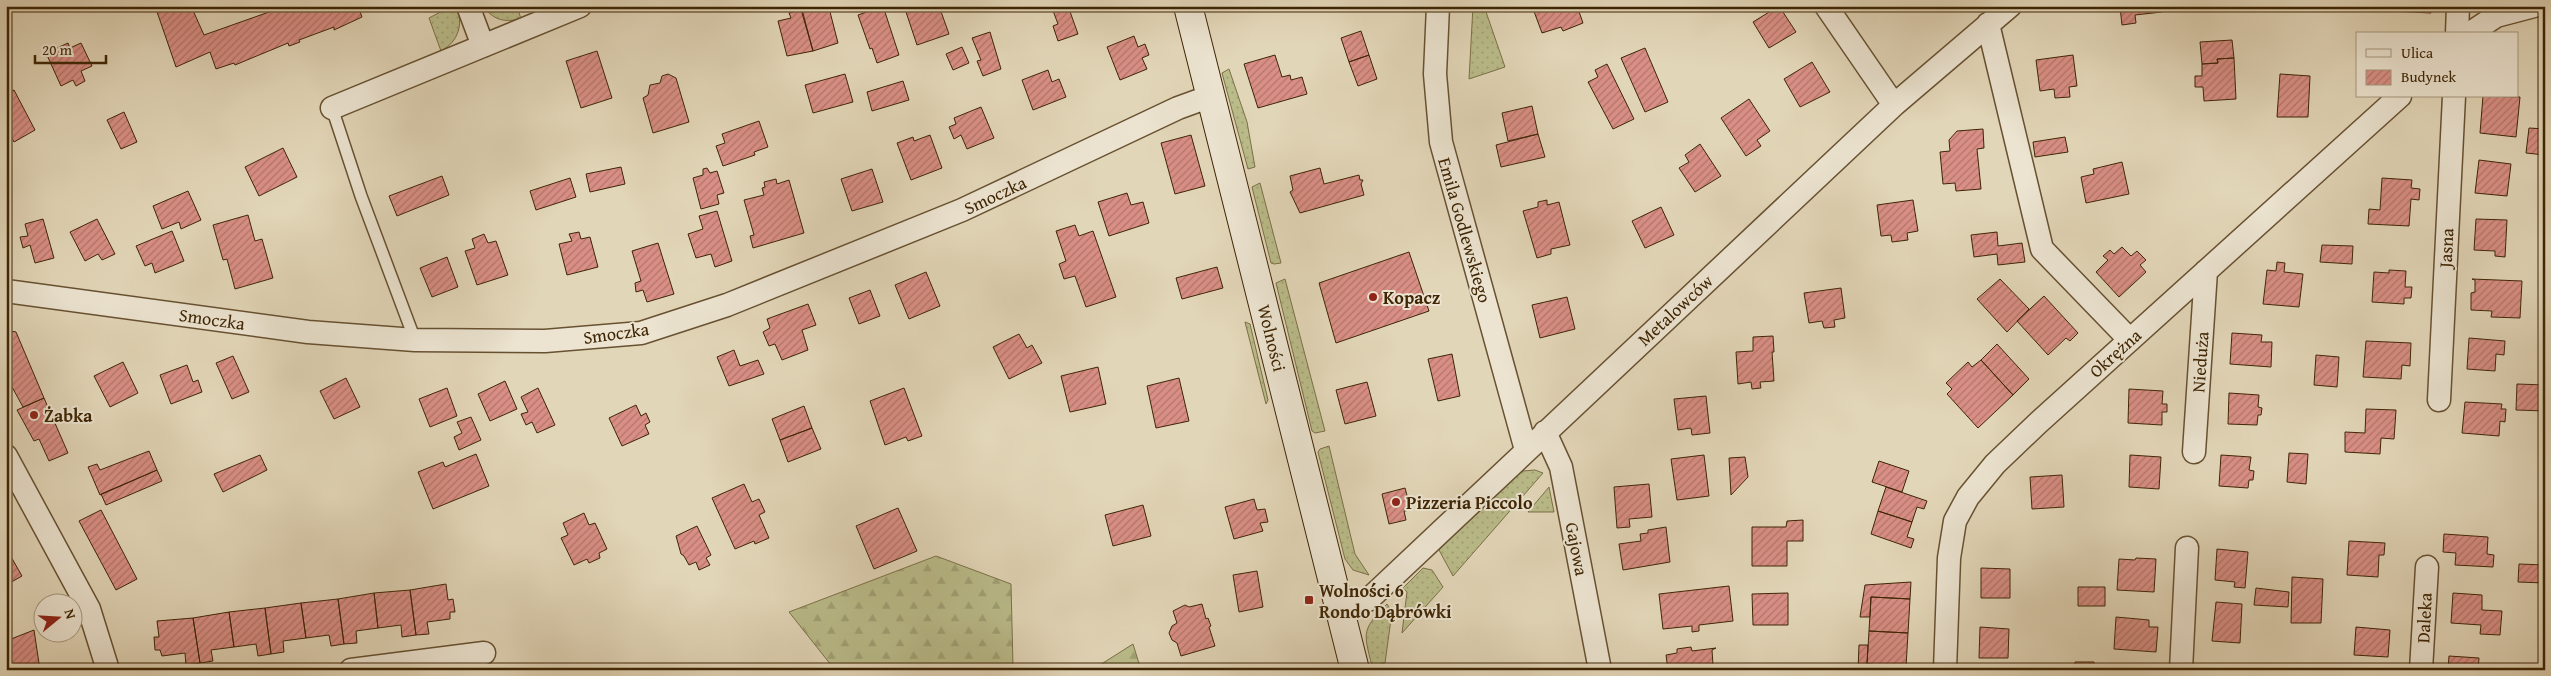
<svg xmlns="http://www.w3.org/2000/svg" width="2551" height="676" viewBox="0 0 2551 676" font-family="'Gentium Book Plus',serif">
<style>
.grass{fill:url(#grass-dots);stroke:#7c7047}
.forest{fill:url(#forest-firs);stroke:#7c7047}
.building{fill:url(#building-hatch);stroke:#3e2504}
.lines{fill:none;stroke-linecap:round;stroke-linejoin:round}
.service-casing{stroke:#675131;stroke-width:14}
.minor-casing{stroke:#675131;stroke-width:25}
.secondary-casing{stroke:#3e2504;stroke-width:30}
.service{stroke:#ece4d1;stroke-width:11}
.minor{stroke:#ece4d1;stroke-width:22}
.secondary{stroke:#ece4d1;stroke-width:28}
.poi-dot{fill:#8f2418;stroke:#ece4d1;stroke-width:2}
.labels{text-anchor:middle;dominant-baseline:central;stroke-width:4;stroke-linejoin:round;paint-order:stroke}
.street-label{font-size:18px;fill:#3e2504;stroke:#ece4d1}
.poi-label{font-size:18px;font-weight:bold;fill:#3e2504;stroke:#ece4d1;text-anchor:start}
</style>
<defs>
<pattern id="grass-dots" width="8" height="8" patternUnits="userSpaceOnUse" patternTransform="scale(1.25)"><rect width="8" height="8" fill="#babc8a"/><path d="M2 2h.1M6 6h.1" fill="none" stroke="#a1a175" stroke-width="1.8" stroke-linecap="round"/></pattern>
<pattern id="forest-firs" width="22" height="20" patternUnits="userSpaceOnUse" patternTransform="scale(1.25)"><rect width="22" height="20" fill="#babc8a"/><path d="M5 1l3.5 6h-7zM16 11l3.5 6h-7z" fill="#a1a175"/></pattern>
<pattern id="building-hatch" width="6" height="6" patternUnits="userSpaceOnUse" patternTransform="scale(1.25)"><rect width="6" height="6" fill="#da8f86"/><path d="M-1 1l2-2M0 6l6-6M5 7l2-2" fill="none" stroke="#b2756b"/></pattern>
</defs>
<rect width="100%" height="100%" fill="#e2d6b8"/>
<filter id="stains"><feTurbulence type="fractalNoise" baseFrequency=".004" numOctaves="4"/><feColorMatrix values="0 0 0 0 .2 0 0 0 0 .09 0 0 0 0 .02 0 0 0 .5 -.17"/></filter>
<radialGradient id="worn" r=".72"><stop offset=".6" stop-color="#630" stop-opacity="0"/><stop offset="1" stop-color="#630" stop-opacity=".3"/></radialGradient>
<!-- grass -->
<path class="grass" d="M452,6H457C463,25 459,41 441,51L429,18Z
M489,6H517L521,19C504,22 496,21 484,8Z
M1473,6H1484L1505,67L1469,79Z
M1229,69L1247,122L1255,167L1248,169L1222,73Z
M1260,183L1281,263L1274,264L1271,263L1252,187Z
M1285,279L1325,431L1315,433L1312,431L1276,283Z
M1245,322L1250,324L1268,400L1266,404Z
M1329,446L1355,554L1369,575L1353,570L1345,559L1318,452L1320,449Z
M1535,470L1543,473L1453,576L1439,550L1514,476L1523,471Z
M1549,487L1554,512H1528Z
M1423,568L1432,570L1443,587L1402,633L1407,592L1403,588Z
M1387,604L1392,612L1385,663L1372,666C1363,631 1362,630 1387,604Z"/>
<!-- forest -->
<path class="forest" d="M936,556L1011,584L1013,667L1002,670H835L789,612Z
M1133,644L1141,670H1092Z"/>
<!-- building -->
<path class="building" d="M155,6H191L204,35L286,6H358L362,17L334,30V27L299,40L300,42L289,46L288,43L235,65L234,63L216,69L210,52L176,67Z
M800,6L813,51L787,56L778,21L791,18L789,13L801,10Z
M801,6L803,9L815,6L817,11L829,8L838,43L813,51Z
M883,6L899,55L877,63L872,48L870,49L858,15Z
M904,6H939L949,34L917,45Z
M1056,6H1068L1078,34L1058,41L1053,26L1058,24L1052,8Z
M1532,6H1577L1583,23L1563,31L1561,27L1542,33Z
M1779,6L1796,32L1769,48L1753,22Z
M2113,6H2162V12L2135,15L2136,23L2122,25L2120,7Z
M2392,6H2431V13L2392,11Z
M1361,31L1369,55L1349,62L1341,38Z
M990,32L1001,69L983,76L977,61L981,60L972,38Z
M1134,36L1138,47L1145,44L1149,55L1142,58L1147,69L1120,80L1107,47Z
M2232,40L2234,58L2217,59L2218,63L2202,64L2200,42Z
M68,43L70,48L81,43L92,66L81,71L85,81L76,86L73,80L61,86L46,53Z
M962,47L969,63L953,70L946,54Z
M1645,48L1668,102L1645,112L1621,58Z
M597,51L612,98L581,108L566,61Z
M1275,55L1282,77L1290,75L1291,80L1302,77L1307,94L1258,108L1244,64Z
M1369,55L1377,79L1358,86L1349,62Z
M2073,55L2077,86L2069,87L2070,97L2055,98L2054,89L2040,91L2036,60Z
M2234,58L2236,99L2204,101L2203,87H2195V76H2202V64L2218,63L2217,59Z
M1812,62L1830,92L1800,107L1784,79Z
M1607,64L1634,119L1613,129L1588,82L1598,77L1595,70Z
M1048,70L1052,82L1059,79L1066,97L1033,110L1022,80Z
M668,74L676,78L689,122L653,133L643,98L648,95L650,85L660,83L662,76Z
M845,74L853,102L813,113L805,85Z
M2280,74L2310,76L2308,117H2277Z
M903,81L909,100L872,111L867,92Z
M14,90L35,130L14,142L6,127V94Z
M2483,96L2520,97L2516,137L2480,133Z
M1749,99L1770,131L1757,140L1761,146L1746,156L1721,118Z
M1532,106L1538,134L1508,141L1502,113Z
M981,107L994,138L967,149L961,135L954,139L949,127L956,124L954,118Z
M124,112L137,142L121,149L107,120Z
M759,121L768,147L754,152L755,155L723,166L716,146L725,143L722,134Z
M2529,128L2545,129V155L2526,153Z
M1983,129L1984,148L1977,149L1981,189L1956,191L1955,183L1943,184L1940,152L1950,151L1949,140L1957,131Z
M1538,134L1545,157L1501,167L1496,145Z
M930,135L942,168L911,180L897,143L913,137L914,141Z
M1191,135L1205,186L1175,194L1161,143Z
M2065,137L2068,152L2035,157L2033,142Z
M1700,144L1721,176L1695,192L1679,168L1689,162L1685,155Z
M283,148L297,177L259,196L245,167Z
M2479,160L2511,164L2507,196L2475,193Z
M2122,162L2129,194L2086,203L2081,177L2094,174L2093,169Z
M621,167L625,184L590,192L586,174Z
M707,168L710,173L717,171L724,193L717,195L719,204L701,209L693,178L703,175V169Z
M1320,168L1324,184L1359,175L1360,180H1363L1361,184L1364,195L1300,213L1290,192L1293,190L1290,176Z
M872,169L883,202L852,211L841,179Z
M442,176L449,195L397,216L389,196Z
M570,178L576,197L536,210L530,191Z
M2382,178L2412,180L2411,188L2420,189L2419,200L2411,199L2409,226L2368,224L2369,209L2380,210Z
M776,179L777,184L789,180L804,233L753,248L750,236L754,235L744,200L764,195L762,188L765,187L764,182Z
M188,191L201,220L181,229L179,222L162,229L153,206Z
M1127,193L1131,205L1143,202L1149,223L1109,236L1098,202Z
M1547,200V205L1559,202L1570,245L1551,249V254L1537,258L1523,211L1538,207V202Z
M1913,200L1918,231L1907,233L1908,240L1892,242L1891,235L1881,236L1877,205Z
M1661,207L1674,235L1645,248L1632,221Z
M717,211L732,261L715,267L711,254L696,258L688,234L703,229L699,216Z
M248,215L255,241L262,239L273,278L235,289L227,259L223,260L213,225Z
M43,219L54,258L35,263L30,245L23,248L20,237L28,236L25,224Z
M97,219L115,254L102,260L98,254L85,261L70,232Z
M2476,219L2507,220L2505,257L2495,256V251L2474,250Z
M1075,225L1079,236L1093,231L1116,297L1086,307L1075,276L1064,279L1059,264L1066,261L1056,231Z
M172,231L184,261L155,273L152,263L145,266L136,246Z
M579,232L581,239L590,237L598,267L567,275L559,244L572,241L569,234Z
M1997,232L1998,246L2022,243L2025,262L1998,265L1997,254L1974,257L1971,235Z
M484,234L488,243L496,241L508,275L477,285L465,251L475,248L472,239Z
M658,243L674,294L647,302L643,290L636,292L635,283L641,281L632,251Z
M2322,245L2353,246L2352,264L2320,262Z
M2122,247L2131,256L2137,251L2146,260L2140,265L2146,272L2119,297L2096,272L2108,260L2103,256L2110,250L2114,254Z
M1409,252L1429,311L1336,343L1319,283Z
M447,257L458,287L432,297L420,268Z
M2277,262L2285,263L2284,272L2303,274L2299,307L2263,304L2267,270L2276,271Z
M1217,267L1223,288L1182,299L1176,278Z
M2389,270L2406,271L2405,287H2412L2411,298H2404V304L2372,302L2374,272L2389,273Z
M926,272L940,306L909,319L895,285Z
M2000,279L2029,309L2007,332L1977,299Z
M2472,279L2522,281L2520,318L2491,317L2492,311L2471,310V293L2475,292V280Z
M1841,288L1845,318L1834,320L1835,327L1824,328L1822,321L1809,323L1804,293Z
M870,290L880,316L859,324L849,298Z
M2044,296L2078,333L2070,341L2066,338L2048,355L2017,321Z
M1567,297L1575,329L1540,338L1532,305Z
M808,304L816,325L802,330L808,350L782,360L775,344L769,346L763,332L770,328L767,319Z
M6,330L16,332L44,398L23,407L12,387L7,389L6,387Z
M2232,333L2262,335L2261,342H2272L2271,367L2230,364Z
M1019,334L1027,348L1032,345L1042,363L1009,379L993,347Z
M1773,336L1774,352H1772L1774,381L1760,382L1761,388L1752,389L1751,382L1738,384L1736,352L1753,351V337Z
M2469,338L2505,341L2504,355L2496,354L2495,371L2467,369Z
M2366,341L2411,343L2410,366L2402,365L2401,379L2363,377Z
M1997,344L2029,379L2013,395L1981,360Z
M734,350L740,366L758,360L764,374L729,386L717,357Z
M1452,354L1460,396L1438,401L1428,359Z
M2316,355L2339,357L2337,387L2314,385Z
M233,356L249,392L232,399L216,363Z
M1981,360L2013,395L1978,428L1947,394L1952,389L1946,383L1968,362L1972,367Z
M123,362L138,393L110,407L94,376Z
M187,365L193,382L198,380L202,392L171,404L160,375Z
M1098,367L1106,404L1070,412L1061,376Z
M346,378L360,407L334,419L320,391Z
M1179,378L1189,421L1156,428L1147,386Z
M505,381L517,409L490,421L478,394Z
M1367,382L1376,416L1345,424L1336,390Z
M2517,384L2545,385V411L2516,410Z
M447,388L457,416L430,427L419,399Z
M538,388L555,425L537,433L532,422L526,425L521,414L528,412L521,397Z
M904,388L922,436L908,441L906,437L885,445L870,401Z
M2129,389L2163,391L2162,404H2167V412H2162V425L2128,423Z
M2229,393L2259,395L2258,407L2262,408L2261,415H2258L2257,425L2228,424Z
M1706,396L1710,433L1692,435L1691,428L1678,430L1674,399Z
M44,398L68,453L49,461L39,439L34,441L17,410Z
M2465,402L2502,404L2501,409H2506L2505,422L2500,421L2499,436L2462,433Z
M636,405L641,416L646,413L650,422L645,425L649,434L622,446L609,418Z
M804,406L812,428L780,440L772,419Z
M2366,409L2396,410L2394,439L2381,438L2380,454L2345,452V432L2365,433Z
M471,417L481,440L459,450L454,437L462,433L457,422Z
M812,428L821,449L788,462L780,440Z
M149,451L157,470L100,495L88,467L97,464L100,470Z
M2289,453L2308,454L2306,484L2287,482Z
M476,454L489,486L433,509L418,472L443,462L445,467Z
M260,455L267,470L223,492L214,474Z
M1704,455L1709,496L1677,500L1671,459Z
M2130,455L2161,457L2159,489L2129,487Z
M2221,455L2251,457L2249,470L2254,471L2253,480H2249L2248,488L2219,486Z
M1745,457L1748,477L1731,495L1729,458Z
M1879,461L1909,471L1902,492L1872,482Z
M157,470L162,481L106,505L101,494Z
M2062,475L2064,507L2032,509L2030,477Z
M744,484L752,502L759,499L765,512L759,515L769,538L755,544L754,541L735,549L712,498Z
M1649,484L1652,517L1629,519L1630,527L1617,528L1614,487Z
M1886,487L1927,501L1924,509L1917,507L1912,522L1878,511Z
M1405,488L1411,510L1404,511L1406,520L1389,524L1382,494Z
M1254,499L1257,510L1265,509L1268,522L1260,523L1263,531L1234,539L1225,507Z
M1143,505L1151,536L1113,546L1105,515Z
M898,508L917,551L874,569L856,526Z
M101,510L137,579L116,590L79,521Z
M1878,511L1912,522L1907,537L1914,539L1911,548L1871,534Z
M584,513L589,525L595,523L607,549L599,553L600,558L589,563L587,559L574,565L561,538L568,535L563,523Z
M1803,520V541H1787V566H1752V527H1786L1787,521Z
M697,526L711,555L706,558L710,565L699,570L696,562L689,565L684,556L681,554L676,536Z
M1666,527L1670,562L1623,570L1619,544L1641,541L1640,534L1648,533V530Z
M2444,534L2488,537L2487,554L2494,555L2493,567L2455,565L2456,553L2443,552Z
M2349,541L2385,543L2384,555H2379L2378,577L2347,575Z
M6,548L22,576L6,585Z
M2217,549L2248,552L2245,588L2234,587L2235,582L2215,580Z
M2136,558L2156,559L2154,592L2117,590L2119,559L2135,560Z
M2519,564L2545,565V583L2518,582Z
M1981,568L2010,569V598H1981Z
M1257,571L1263,607L1239,612L1233,575Z
M2292,577L2323,579L2321,623H2291Z
M1911,582L1910,599L1871,597L1870,617H1860L1865,585Z
M446,584L448,600L453,599L455,612H450V619L427,622L429,634L416,635L410,590Z
M1729,586L1733,621L1699,625V631L1692,632V626L1663,629L1659,594Z
M2078,587H2105V606H2078Z
M2256,588L2289,592L2288,607L2254,605Z
M410,590L416,635L402,637L401,625L378,628L374,593Z
M374,593L378,628L356,631L357,643L344,644L338,599Z
M1788,593V625H1753L1752,594Z
M2453,593L2482,595V610L2502,611L2500,635L2480,634L2481,625L2451,623Z
M1871,597L1910,599L1908,633L1869,631Z
M338,599L344,644L331,646L329,635L306,638L301,603Z
M2216,602L2242,604L2240,643L2212,641Z
M301,603L306,638L283,641L284,652L271,654L265,608Z
M1202,604L1206,619L1208,618L1211,626L1209,627L1215,646L1181,656L1177,643L1172,640L1169,633L1172,626L1177,623L1173,611L1185,605L1189,607Z
M265,608L271,654L258,656L256,644L234,647L229,612Z
M229,612L234,647L211,650L213,661L200,663L193,618Z
M2116,617L2149,620V627H2158L2156,652L2114,649Z
M193,618L200,663L186,665L185,653L162,656L160,650H155L154,637H159L157,621Z
M1980,627L2009,629L2008,658H1979Z
M2356,627L2390,630L2388,657L2354,655Z
M34,630L40,670H13L6,656V641Z
M1869,631L1908,633L1906,667L1867,664Z
M1859,645H1868L1867,664L1906,667V670H1858Z
M1691,647L1692,651L1716,648L1712,650L1713,665L1718,664L1719,670H1668L1666,655L1677,653V649Z
M2449,656L2479,658L2478,670H2448Z
M2075,662H2094V670H2075Z
M1497,665L1498,670H1471Z"/>
<g class="lines">
<!-- service casing -->
<g class="service-casing">
<path id="service" d="M332,108L361,196L415,340"/>
</g>
<!-- minor casing -->
<g class="minor-casing">
<path id="minor" d="M468,6L483,46
M1438,6L1435,74L1441,142L1526,450
M1826,6L1894,105
M1988,24L2042,249L2130,340
M2457,34L2458,6
M2469,34L2496,16L2534,6
M332,108L580,6
M6,291L308,332L415,340L545,341L641,333L727,305L962,210L1178,108L1211,96
M2439,400L2454,96
M1545,432L1561,467L1600,670
M2194,452L2206,271
M6,456L89,609L108,670
M1340,610L1368,600L1894,105L2010,6
M351,670L484,653
M1945,670L1949,558L1955,521L1968,497L1995,464L2038,423L2400,96
M2181,670L2187,548
M2421,670L2427,567"/>
</g>
<!-- secondary casing -->
<g class="secondary-casing">
<path id="secondary" d="M1188,6L1355,670"/>
</g>
<!-- service -->
<use href="#service" class="service"/>
<!-- minor -->
<use href="#minor" class="minor"/>
<!-- secondary -->
<use href="#secondary" class="secondary"/>
</g>
<!-- markers -->
<g class="poi-dot">
<circle cx="1373" cy="297" r="5"/>
<circle cx="34" cy="415" r="5"/>
<circle cx="1396" cy="502" r="5"/>
<rect x="1304" y="595" width="10" height="10" rx="2.5"/>
</g>
<g class="labels">
<!-- street labels -->
<g class="street-label">
<text transform="translate(995 195) rotate(-25)">Smoczka</text>
<text transform="translate(1465 230) rotate(74)">Emila Godlewskiego</text>
<text transform="translate(2446 248) rotate(-87)">Jasna</text>
<text transform="translate(1675 310) rotate(-43)">Metalowców</text>
<text transform="translate(212 319) rotate(8)">Smoczka</text>
<text transform="translate(616 333) rotate(-8)">Smoczka</text>
<text transform="translate(1272 338) rotate(76)">Wolności</text>
<text transform="translate(2115 353) rotate(-42)">Okrężna</text>
<text transform="translate(2200 362) rotate(-86)">Nieduża</text>
<text transform="translate(1577 549) rotate(79)">Gajowa</text>
<text transform="translate(2424 618) rotate(-87)">Daleka</text>
</g>
<!-- poi labels -->
<g class="poi-label">
<text x="1383" y="297">Kopacz</text>
<text x="44" y="415">Żabka</text>
<text x="1406" y="502">Pizzeria Piccolo</text>
<text x="1319" y="590">Wolności 6<tspan x="1319" dy="21">Rondo Dąbrówki</tspan></text>
</g>
</g>
<!-- margin -->
<rect width="2551" height="676" fill="none" stroke="#e2d6b8" stroke-width="25"/>
<rect x="8" y="8" width="2536" height="661" fill="none" stroke="#3e2504" stroke-width="2.5"/>
<rect x="12" y="12" width="2526" height="651" fill="none" stroke="#3e2504"/>
<!-- legend -->
<rect x="2356" y="32" width="162" height="65" fill="#ece4d1" stroke="#a6987f"/>
<rect x="2366" y="49" width="25" height="8" fill="#ece4d1" stroke="#a6987f"/>
<text x="2401" y="58" font-size="15" fill="#3e2504">Ulica</text>
<rect x="2366" y="70" width="25" height="15" fill="url(#building-hatch)" stroke="#a6987f"/>
<text x="2401" y="82" font-size="15" fill="#3e2504">Budynek</text>
<!-- north arrow -->
<g transform="translate(58 618) rotate(72)"><circle r="24" fill="#ece4d1" stroke="#a6987f"/>
<path d="M0-4L9 19L0 12L-9 19Z" fill="#8f2418"/>
<text y="-8" font-size="14" font-weight="bold" text-anchor="middle" fill="#3e2504">N</text>
</g>
<!-- scale -->
<path d="M35 55v8h71v-8" fill="none" stroke="#3e2504" stroke-width="2.5"/>
<text x="42" y="55" font-size="15" fill="#3e2504" stroke="#ece4d1" stroke-width="4" paint-order="stroke">20 m</text>
<rect width="100%" height="100%" filter="url(#stains)"/>
<rect width="100%" height="100%" fill="url(#worn)"/>
</svg>
